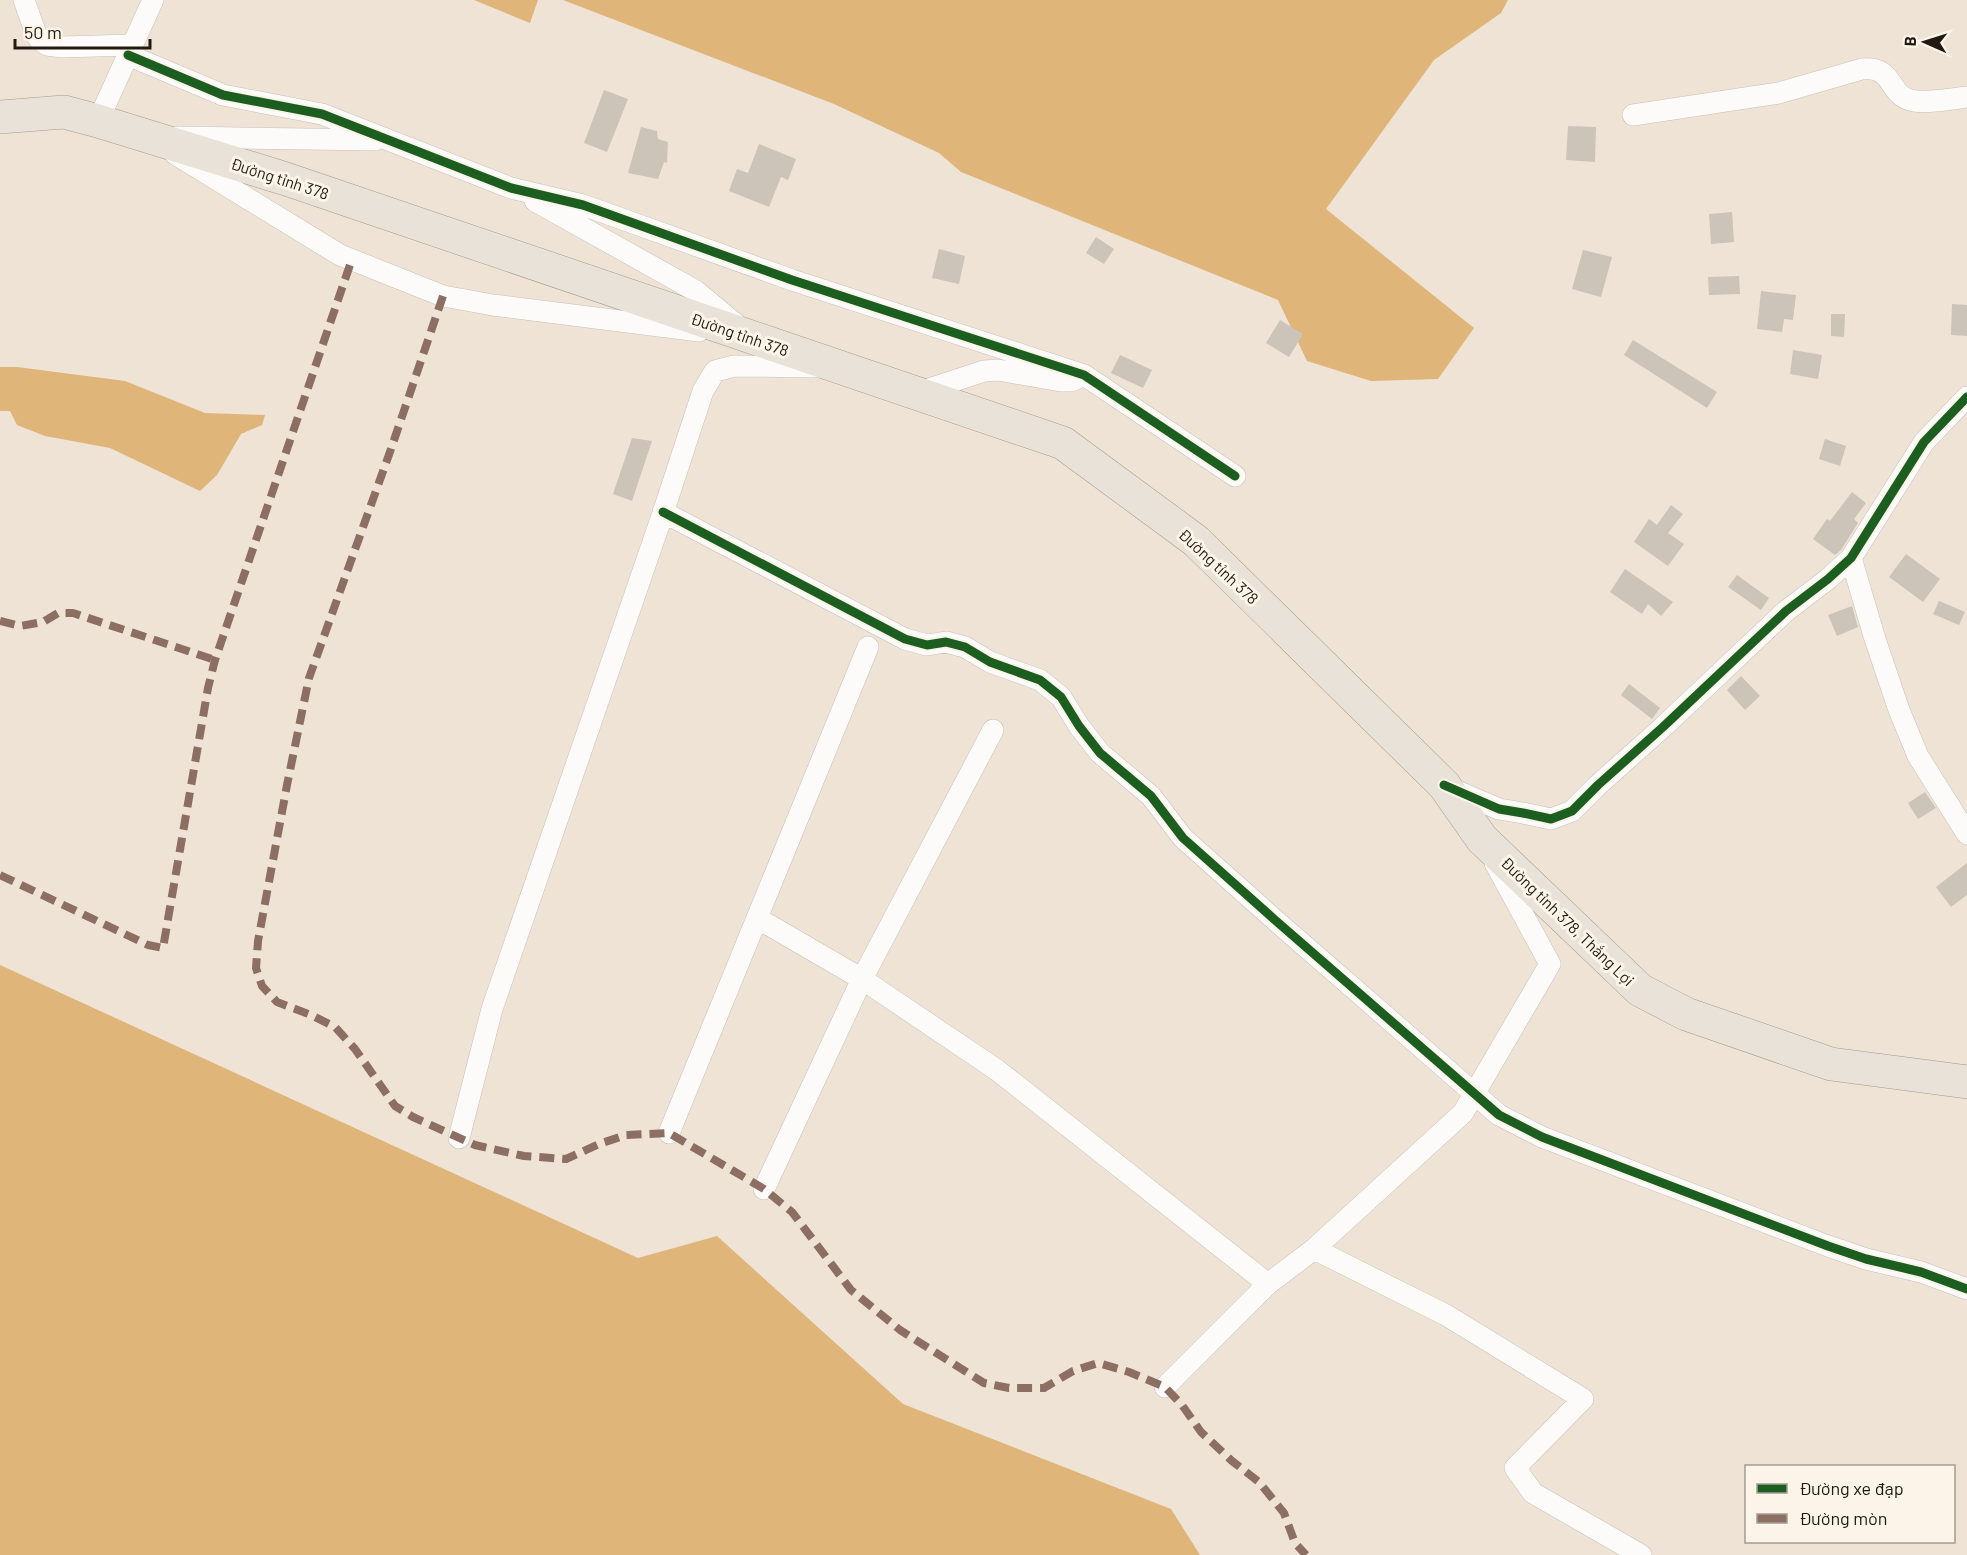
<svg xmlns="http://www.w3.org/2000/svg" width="1967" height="1555" viewBox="0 0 1967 1555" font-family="Barlow,sans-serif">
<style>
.water{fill:#dfb57a}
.building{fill:#ccc4b8}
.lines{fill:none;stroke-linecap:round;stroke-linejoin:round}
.street-casing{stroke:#c9c1b5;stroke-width:22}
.primary-casing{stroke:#a99b88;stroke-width:34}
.street{stroke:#fcfbf9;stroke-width:21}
.primary{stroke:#e8e2d9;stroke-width:33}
.quiet{stroke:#8d6e63;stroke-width:8;stroke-dasharray:15 8;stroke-linecap:butt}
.cycleway-casing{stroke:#fcf4e9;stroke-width:13}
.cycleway{stroke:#1b5e20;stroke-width:9}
.labels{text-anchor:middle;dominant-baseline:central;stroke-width:6;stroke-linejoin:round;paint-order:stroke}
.street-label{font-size:16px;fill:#221a11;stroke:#fcf4e9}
</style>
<rect width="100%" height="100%" fill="#eee3d4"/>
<!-- water -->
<path class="water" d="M474,0H538L530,23Z
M563,0H1508L1501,13L1434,60L1326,209L1474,328L1438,379L1371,381L1307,361L1278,300L961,172L939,153L834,104Z
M0,367H17L125,381L205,413L265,415L262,425L241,434L217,475L200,491L110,448L45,436L17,425L10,411H0Z
M0,965L638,1258L717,1236L903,1404L1171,1509L1200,1555H0Z"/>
<!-- building -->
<path class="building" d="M604,90L628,99L607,152L584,143Z
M1568,126L1596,127L1595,162L1566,160Z
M641,127L657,131L658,139L668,142L667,163L664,162L658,179L628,173Z
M759,144L796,159L788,180L781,177L769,207L729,191L737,169L748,173Z
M1732,212L1734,242L1711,244L1709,214Z
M1096,237L1114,249L1104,264L1086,253Z
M939,249L965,256L959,284L932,278Z
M1583,250L1612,257L1601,297L1572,289Z
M1739,276L1740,294L1709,295L1708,277Z
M1761,291L1796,295L1793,320L1784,319L1782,332L1757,329Z
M1952,304L1967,305V336L1951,335Z
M1831,314H1845L1844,337L1831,336Z
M1280,320L1303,334L1289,357L1266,343Z
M1633,340L1717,392L1707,408L1624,355Z
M1793,350L1822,355L1818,379L1790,374Z
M1120,355L1152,370L1143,388L1111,373Z
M632,438L652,441L632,501L613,494Z
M1825,439L1846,446L1840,466L1819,459Z
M1852,492L1866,503L1854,519L1858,523L1841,550L1835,555L1813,539L1827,519L1830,521Z
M1671,505L1683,514L1668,533L1684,544L1668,566L1634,542L1649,519L1657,525Z
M1906,554L1940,579L1923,602L1889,577Z
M1625,569L1673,602L1661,616L1648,604L1642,614L1610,592Z
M1737,575L1769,598L1761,610L1728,587Z
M1939,601L1965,612L1959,625L1933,614Z
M1852,606L1858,627L1837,636L1828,615Z
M1741,676L1760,696L1745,710L1727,690Z
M1629,684L1660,708L1652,719L1621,695Z
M1925,792L1936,808L1918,819L1908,803Z
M1967,863V895L1951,907L1936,887Z"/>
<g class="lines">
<!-- street casing -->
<g class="street-casing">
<path id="street" d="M24,0L36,34L39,39L47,45L62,47L132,45
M128,55L223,95L322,114L511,188L583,205L792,280L1084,375L1235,476
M1633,115L1779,93L1862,69C1895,66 1887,93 1910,100C1925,104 1951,99 1967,97
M98,121L153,0
M178,137L375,140
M175,154L340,255L443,296L493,305L699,331
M535,201L696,291L738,326
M917,393L984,371L998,370L1061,381H1071L1078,378
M663,512L905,639L927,645L946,642L965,647L990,662L1040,680L1061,697L1079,726L1100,753L1151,796L1183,838L1275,920L1499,1115L1542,1137L1828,1246L1866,1259L1921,1272L1967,1289
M1851,558L1875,639L1899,710L1918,756L1967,834
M1447,787L1499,809L1523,813L1551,819L1572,811L1598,785L1663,727L1786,611L1828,579L1851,558L1924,442L1967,397
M757,918L862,979L997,1070L1268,1284
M669,1133L868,647
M459,1138L492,1009L662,516L703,391L715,371L734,366L819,367
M764,1189L862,979L993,730
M1314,1249L1446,1315L1583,1399L1515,1468L1533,1493L1641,1555
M1165,1387L1268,1284L1314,1249L1463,1113L1550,964L1495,863"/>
</g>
<!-- primary casing -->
<g class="primary-casing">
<path id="primary" d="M0,117L64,112L98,121L286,179L1063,443L1196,541L1444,785L1482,839L1640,990L1686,1014L1831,1064L1967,1082"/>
</g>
<!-- street -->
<use href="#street" class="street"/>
<!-- primary -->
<use href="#primary" class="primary"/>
<!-- quiet -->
<path class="quiet" d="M443,296L391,449L309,678L287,785L258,941L256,968L262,986L277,1002L311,1015L335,1027L355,1049L395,1106L413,1117L475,1145L524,1156L566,1159L599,1144L626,1135L669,1133L764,1189L792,1212L851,1290L900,1330L984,1383L1009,1388H1044L1073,1371L1098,1363L1129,1372L1165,1387L1182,1405L1201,1432L1232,1461L1259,1482L1284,1513L1295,1543L1306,1555
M0,621L20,626L43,622L58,613H73L215,660
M0,875L148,945L163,948L208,688L215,660L352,259"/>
<!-- cycleway casing -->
<g class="cycleway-casing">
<path id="cycleway" d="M128,55L223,95L322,114L511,188L583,205L792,280L1084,375L1235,476
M663,512L905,639L927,645L946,642L965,647L990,662L1040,680L1061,697L1079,726L1100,753L1151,796L1183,838L1275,920L1499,1115L1542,1137L1828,1246L1866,1259L1921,1272L1967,1289
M1444,785L1499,809L1523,813L1551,819L1572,811L1598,785L1663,727L1786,611L1828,579L1851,558L1924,442L1967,397"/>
</g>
<!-- cycleway -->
<use href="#cycleway" class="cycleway"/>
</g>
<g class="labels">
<!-- street labels -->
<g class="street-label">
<text transform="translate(280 178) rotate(18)">Đường tỉnh 378</text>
<text transform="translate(740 334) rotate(19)">Đường tỉnh 378</text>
<text transform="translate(1219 566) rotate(43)">Đường tỉnh 378</text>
<text transform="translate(1568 921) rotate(44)">Đường tỉnh 378, Thắng Lợi</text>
</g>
</g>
<!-- legend -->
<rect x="1745" y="1465" width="210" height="78" fill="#fcf4e9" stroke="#a59d93" stroke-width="1.5"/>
<rect x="1757" y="1484" width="30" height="9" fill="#1b5e20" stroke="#a59d93" stroke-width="1.5"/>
<text x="1799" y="1495" font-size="18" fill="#221a11">Đường xe đạp</text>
<rect x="1757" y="1514" width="30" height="9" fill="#8d6e63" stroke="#a59d93" stroke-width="1.5"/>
<text x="1799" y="1525" font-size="18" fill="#221a11">Đường mòn</text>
<!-- north arrow -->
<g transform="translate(1925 42) rotate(273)" stroke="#fcf4e9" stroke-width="4.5" paint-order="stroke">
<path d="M0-4.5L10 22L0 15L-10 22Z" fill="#221a11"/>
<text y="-9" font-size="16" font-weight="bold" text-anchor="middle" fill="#221a11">B</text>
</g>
<!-- scale -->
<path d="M15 39v9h135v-9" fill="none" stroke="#221a11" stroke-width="3"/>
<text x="24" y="39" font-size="18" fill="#221a11" stroke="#fcf4e9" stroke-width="4.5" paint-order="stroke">50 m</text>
</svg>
